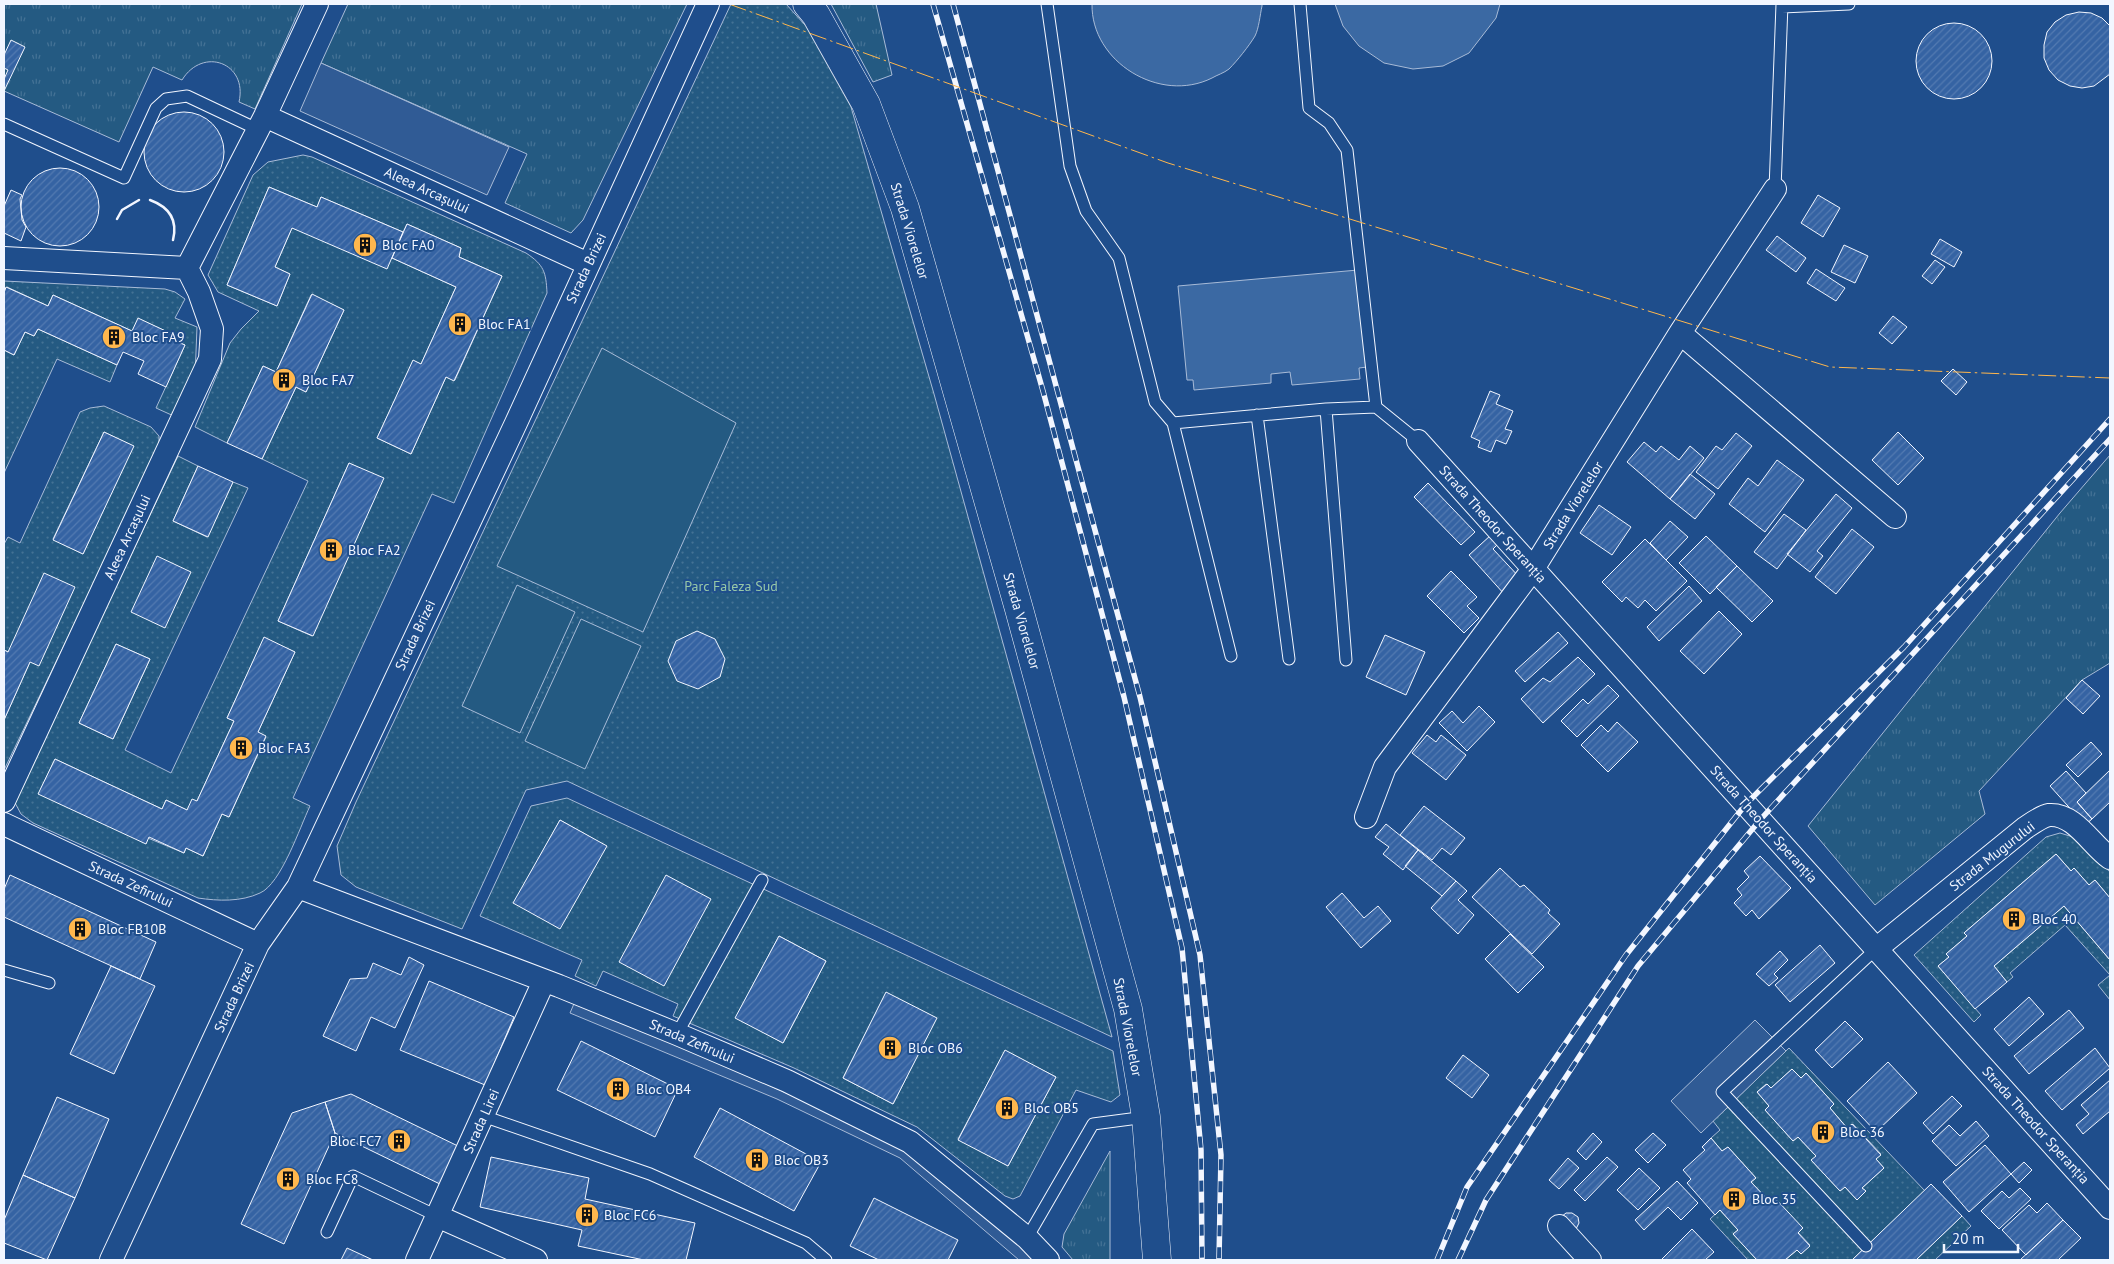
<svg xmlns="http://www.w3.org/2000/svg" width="2114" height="1264" viewBox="0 0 2114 1264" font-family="'PT Sans',sans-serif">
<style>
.grass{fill:url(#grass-tufts);stroke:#a8bbd7}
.park{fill:url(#park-dots);stroke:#a8bbd7;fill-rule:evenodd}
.pitch{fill:#245a82;stroke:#a8bbd7}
.parking{fill:#305b95;stroke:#a8bbd7}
.water{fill:#3b69a3;stroke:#a8bbd7}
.building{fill:url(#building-hatch);stroke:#f2f6ff}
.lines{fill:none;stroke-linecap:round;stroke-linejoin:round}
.lane-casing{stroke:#f2f6ff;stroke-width:13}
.street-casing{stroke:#f2f6ff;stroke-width:24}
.secondary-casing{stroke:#f2f6ff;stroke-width:29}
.lane{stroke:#1f4e8c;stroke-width:11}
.street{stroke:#1f4e8c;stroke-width:22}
.secondary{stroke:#1f4e8c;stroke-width:28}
.rail-casing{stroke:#f2f6ff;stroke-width:5.5}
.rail{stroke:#1f4e8c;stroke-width:4;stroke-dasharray:11;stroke-linecap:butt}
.wall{stroke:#f2f6ff;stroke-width:2.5}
.power{stroke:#ffb74d;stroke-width:1;stroke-dasharray:18 4 2.5 4;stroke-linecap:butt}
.labels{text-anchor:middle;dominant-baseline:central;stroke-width:4;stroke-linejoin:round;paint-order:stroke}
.street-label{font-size:14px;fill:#f2f6ff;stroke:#1f4e8c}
.poi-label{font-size:14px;fill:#f2f6ff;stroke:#1f4e8c;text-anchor:start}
.park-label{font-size:14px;fill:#97c8a6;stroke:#1f4e8c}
</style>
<defs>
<pattern id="grass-tufts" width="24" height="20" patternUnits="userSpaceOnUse" patternTransform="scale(1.25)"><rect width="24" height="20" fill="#245a82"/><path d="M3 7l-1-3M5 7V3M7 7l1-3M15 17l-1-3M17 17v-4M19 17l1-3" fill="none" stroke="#447295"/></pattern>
<pattern id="park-dots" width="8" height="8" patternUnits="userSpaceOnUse" patternTransform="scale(1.25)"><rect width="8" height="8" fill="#245a82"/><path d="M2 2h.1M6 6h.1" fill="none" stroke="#447295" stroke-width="1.8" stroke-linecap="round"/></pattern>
<pattern id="building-hatch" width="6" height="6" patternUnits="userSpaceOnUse" patternTransform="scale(1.25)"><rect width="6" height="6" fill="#3563a3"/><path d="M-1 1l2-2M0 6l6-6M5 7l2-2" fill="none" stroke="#537ab1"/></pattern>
</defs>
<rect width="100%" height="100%" fill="#1f4e8c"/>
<!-- grass -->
<path class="grass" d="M4,4H302L255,109L239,102C248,63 203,46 182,80L153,67L119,142L4,91Z
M348,4H687L583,220L571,233L505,203L527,154L321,63Z
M831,4H876L892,75L873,82Z
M2110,455V663L2082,680L1979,791L1985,814L1875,905L1808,826L2060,513Z
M1110,1151V1260H1073L1062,1247L1064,1234Z"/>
<!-- park -->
<path class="park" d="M731,4H786L805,25L851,107L934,394L1112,1037L567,781L526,790L462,929L356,887L341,875L337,846L356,802Z
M303,155L312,157L526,253C544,265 546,272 547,293L454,503L432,494L293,798L310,806C300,827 281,884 260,893C241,902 218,901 198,898L33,823L21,814L14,801L178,456L198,466L173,521L207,537L233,482L248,488L125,750L171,773L308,481L262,459L296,387L306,392L344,310L311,295L276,372L263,366L227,443L195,427L230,343L241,329L259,311L218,292L208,275L253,175L268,162ZM269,187L317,207L321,197L403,232L407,224L461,248L459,257L502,276L455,380L446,377L411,454L377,438L413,361L421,364L456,287L392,258L292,228L275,267L290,274L277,306L227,285ZM349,463L383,479L312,636L278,621ZM264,638L295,652L258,732L266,737L229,817L222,814L203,856L186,848L184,853L39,793L55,759L162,809L166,800L187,810L197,801L234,721L227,718ZM116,644L150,659L113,739L79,723Z
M4,281L165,289L175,292L185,299L175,318L197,327L195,377L176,417L156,408L185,345L170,339L172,334L139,319L132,331L53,295L48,306L7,287L4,293Z
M38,329L117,365L110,382L57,359L4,473V350L14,355L25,332L34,336Z
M104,406L151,427L159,436V448L4,770V720L30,662L4,650V544L8,537L20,543L80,412L90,408ZM104,432L133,446L83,554L53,539Z
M567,798L1113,1051L1120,1095L1111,1102L1076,1090L1020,1196L1013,1199L1005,1196L917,1127L794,1068L673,1016L678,1004L603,971L596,986L575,976L582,960L480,916L531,806ZM560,820L606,846L514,903ZM779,936L826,961L783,1043L736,1017ZM886,993L936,1018L893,1104L843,1078ZM1005,1051L1056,1077L1008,1166L958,1139Z
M2060,833L2073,837L2110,872V898L2095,880L2089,885L2074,868L2071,871L2056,854L1965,932L1967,936L1946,954L1949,957L1938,966L1981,1015L1974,1022L1914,955L2046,837Z
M2064,906L2110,960V1000L2098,985L2110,975L2065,925L2010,973L2013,977L2007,982L1994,966Z
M1789,1048L1925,1191L1852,1260H1785L1797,1250L1801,1254L1810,1245L1751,1182L1756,1178L1728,1147L1722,1151L1711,1138L1720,1130L1713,1121ZM1792,1069L1801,1078L1806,1073L1834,1104L1830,1108L1847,1128L1853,1124L1881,1154L1876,1159L1884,1168L1862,1188L1866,1191L1857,1200L1845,1187L1840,1191L1812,1161L1816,1156L1798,1137L1793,1141L1765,1110L1769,1106L1757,1092L1766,1084L1771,1088Z
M1720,1210L1738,1230L1733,1234L1757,1260H1748L1710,1219Z
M1962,1216L1971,1226L1935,1260H1916Z"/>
<!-- pitch -->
<path class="pitch" d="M602,348L736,423L643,632L497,566Z
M517,585L575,612L520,733L462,706Z
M581,619L641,646L585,769L525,741Z"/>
<!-- parking -->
<path class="parking" d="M321,63L509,147L487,195L300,111Z
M576,999L907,1147L1040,1260H1019L900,1158L777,1099L570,1013Z
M1755,1020L1786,1051L1701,1133L1671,1101Z"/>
<!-- water -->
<path class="water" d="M1092,4H1262V6C1260,15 1259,28 1255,36C1249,46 1237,61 1229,69C1224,73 1217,75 1212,78C1160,104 1091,62 1092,4Z
M1335,4H1500L1496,18L1469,53L1443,66L1413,69L1384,63L1359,46L1343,26Z
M1358,270L1367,367L1359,368L1360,379L1292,385L1290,372L1271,374V383L1194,390L1193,380H1187L1178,286Z"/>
<!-- building -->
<path class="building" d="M2079,12L2091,13L2102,18L2110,26V74L2094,86L2082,88L2070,86L2058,80L2049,70L2044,58V45L2047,32L2055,22L2066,15Z
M1916 61a38 38 0 1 1 76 0a38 38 0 1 1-76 0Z
M11,40L25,47L4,91V79L8,70L4,68V55Z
M144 152a40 40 0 1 1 80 0a40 40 0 1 1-80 0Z
M21 207a39 39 0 1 1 78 0a39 39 0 1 1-78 0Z
M269,187L317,207L321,197L403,232L387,269L292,228L275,267L290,274L277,306L227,285Z
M11,190L22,195L20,199L22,220L26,227L21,241L4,233V206Z
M1818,195L1840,208L1823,237L1801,223Z
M407,224L461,248L459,257L502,276L454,381L446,377L411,454L377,438L413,360L421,364L456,287L392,258Z
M1777,236L1806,258L1796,272L1766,250Z
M1940,239L1962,252L1954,267L1931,254Z
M1844,245L1868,256L1855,283L1831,272Z
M1935,260L1945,267L1932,284L1922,276Z
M1816,269L1845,288L1836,301L1807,283Z
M6,287L48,306L53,295L132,331L138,318L172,334L170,339L185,345L166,387L138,374L144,361L123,352L117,365L38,329L34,336L25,332L14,355L4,350V293Z
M312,294L344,310L306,392L296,387L262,459L227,443L263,366L276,372Z
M1893,316L1907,327L1892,344L1879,333Z
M1953,369L1967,382L1956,395L1941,381Z
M1490,391L1500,395L1496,404L1513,411L1505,429L1512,431L1506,444L1496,440L1491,452L1478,447L1480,441L1471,437Z
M104,432L134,446L83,554L53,540Z
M1898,432L1924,458L1898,485L1872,460Z
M1736,433L1752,446L1718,489L1696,472L1716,446L1722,450Z
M1644,442L1656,452L1661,446L1679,460L1690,446L1704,458L1670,499L1627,462Z
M1777,460L1804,480L1765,532L1729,504L1748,478L1758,486Z
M349,463L384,478L313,636L278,621Z
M198,466L233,482L208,537L173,521Z
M1690,474L1715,494L1695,519L1670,499Z
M1428,483L1475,532L1461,545L1414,497Z
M1836,494L1852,508L1817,551L1823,556L1810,572L1787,554Z
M1599,505L1631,527L1612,555L1580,533Z
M1784,514L1806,530L1777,569L1754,552Z
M1670,521L1688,537L1666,560L1650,543Z
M1852,529L1874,547L1836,594L1815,577Z
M1491,535L1499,543L1493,549L1522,580L1505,595L1469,555Z
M1706,536L1737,566L1710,594L1679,563Z
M1645,539L1687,581L1656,611L1645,600L1638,608L1626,597L1622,602L1602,582Z
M157,556L191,572L165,628L131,612Z
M1737,566L1773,601L1752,622L1716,587Z
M1451,571L1477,597L1467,606L1479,618L1464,633L1427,596Z
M44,573L75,587L39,666L30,662L4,720V650L8,652Z
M1689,586L1702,601L1659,641L1647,627Z
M1719,611L1742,634L1704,674L1680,651Z
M697,631L715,639L725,659L720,677L698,689L677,681L668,661L676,641Z
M1558,632L1568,643L1525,682L1515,671Z
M1385,635L1425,652L1406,695L1366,677Z
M264,637L295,652L258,732L266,736L229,817L222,814L203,856L186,848L184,853L149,837L146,844L38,794L55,759L162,809L166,800L187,810L192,799L197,801L234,721L227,718Z
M116,644L150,659L113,739L79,723Z
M1578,657L1595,674L1543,723L1521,699L1543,678L1550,682Z
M2082,680L2100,696L2083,714L2066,698Z
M1608,685L1619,696L1577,737L1561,721L1583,699L1588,704Z
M1479,706L1495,722L1467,751L1439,723L1452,711L1463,723Z
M1617,722L1638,742L1608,772L1581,745L1601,725L1608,732Z
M1427,735L1436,742L1441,735L1466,755L1446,780L1412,753Z
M2091,742L2102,754L2078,777L2066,765Z
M2110,770V802L2092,819L2077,802Z
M2066,771L2086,793L2077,802L2092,819L2085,825L2050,786Z
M1424,806L1465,838L1451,855L1442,848L1432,860L1400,835Z
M560,820L607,846L560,929L513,903Z
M1386,824L1418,850L1403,870L1383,854L1389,847L1375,837Z
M1418,850L1456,881L1442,896L1405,866Z
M2056,854L2071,871L2074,868L2089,885L2095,880L2110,898V960L2064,906L1994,966L2007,982L1975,1009L1938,966L1949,957L1946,954L1967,936L1964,933Z
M1760,856L1791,888L1759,919L1752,910L1746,916L1734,903L1742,895L1737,889L1749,877L1744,871Z
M1500,868L1520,887L1524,885L1550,910L1548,913L1560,924L1532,954L1472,897Z
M10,875L156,942L140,979L4,917V889Z
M666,875L711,899L664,986L619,962Z
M1456,881L1467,891L1458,900L1474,915L1458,934L1431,908Z
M1342,893L1364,918L1378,906L1391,921L1361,948L1326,907Z
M1510,934L1544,967L1518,993L1485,959Z
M779,936L826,961L783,1043L735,1018Z
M1820,945L1835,963L1790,1002L1775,985Z
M1780,951L1788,960L1774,974L1778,978L1769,986L1756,974Z
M409,957L424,965L395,1028L371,1017L356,1051L323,1036L350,979L367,978L373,963L401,975Z
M111,966L155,986L114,1074L70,1054Z
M429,981L514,1017L485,1085L400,1050Z
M886,992L937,1018L893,1104L843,1078Z
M2029,997L2044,1014L2009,1046L1994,1029Z
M2069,1010L2084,1028L2029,1074L2014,1056Z
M1845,1021L1863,1039L1832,1068L1815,1050Z
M581,1041L678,1089L655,1137L557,1090Z
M2095,1048L2110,1068L2062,1110L2045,1091Z
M1005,1050L1056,1077L1008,1166L958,1140Z
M1463,1055L1489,1075L1472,1098L1446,1078Z
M1888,1062L1917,1093L1876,1132L1847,1101Z
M1792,1069L1801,1078L1806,1073L1834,1104L1830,1108L1847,1128L1852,1124L1881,1155L1876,1159L1884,1168L1862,1188L1866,1191L1857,1200L1845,1187L1840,1191L1811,1160L1816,1156L1798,1137L1793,1141L1765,1110L1769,1106L1757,1092L1767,1084L1771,1088Z
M2110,1080V1111L2083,1134L2076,1125L2089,1114L2081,1105Z
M351,1094L462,1148L444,1186L335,1133L325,1102Z
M1952,1096L1962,1106L1933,1134L1923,1123Z
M57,1097L109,1119L75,1198L23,1175Z
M325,1102L335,1133L284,1244L241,1224L292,1113Z
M720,1108L821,1162L794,1211L694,1157Z
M1976,1121L1989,1136L1956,1166L1932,1141L1949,1125L1960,1136Z
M1593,1133L1602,1142L1586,1160L1577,1151Z
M1653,1133L1666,1145L1648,1163L1635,1150Z
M1711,1138L1722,1151L1728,1147L1756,1178L1751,1182L1769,1201L1774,1197L1803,1228L1798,1233L1810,1246L1801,1254L1797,1250L1785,1260H1757L1733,1234L1738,1230L1720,1210L1715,1215L1687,1183L1691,1179L1683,1170L1705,1150L1702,1147Z
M1985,1145L2011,1174L1969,1212L1943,1182Z
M491,1157L589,1178L585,1199L695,1223L686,1260H644L578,1246L582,1230L480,1207Z
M1607,1157L1618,1167L1585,1201L1574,1190Z
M1568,1158L1579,1168L1559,1189L1549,1180Z
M2024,1162L2032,1170L2019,1183L2011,1174Z
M1639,1168L1660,1188L1638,1210L1617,1190Z
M23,1175L75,1198L47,1260L4,1243V1220Z
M1677,1181L1698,1203L1681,1220L1668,1207L1644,1230L1635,1220Z
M1931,1184L1962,1216L1916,1260H1852Z
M2020,1188L2031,1199L1999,1229L1981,1211L2002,1191L2009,1198Z
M874,1198L958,1240L948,1260H879L850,1246Z
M2047,1203L2063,1220L2026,1255L2002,1230L2029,1205L2037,1213Z
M1566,1213H1572L1578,1217L1579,1223L1576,1229L1561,1217Z
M2063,1220L2081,1238L2058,1260H2020Z
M1692,1229L1714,1252L1705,1260H1661Z
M347,1248L373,1260H341Z"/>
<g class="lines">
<!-- lane casing -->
<g class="lane-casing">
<path id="lane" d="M1047,4L1070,166L1086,211L1119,258L1155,402L1173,423L1231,656
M1300,4L1309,108L1329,123L1347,150L1376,407
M1782,7L1849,4
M4,124L124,178L156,108L166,99L187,96L257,129
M1775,189L1782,4
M1257,415L1289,659
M1173,423L1326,409
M1346,660L1326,409L1376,407L1418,441
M4,970L49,983
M677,1034L762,880
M483,1116L650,1174L806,1243L826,1260
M327,1232L353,1176L437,1216
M1027,1238L1093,1124L1146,1117
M1866,1246L1722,1092L1876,949"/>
</g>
<!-- street casing -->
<g class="street-casing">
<path id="street" d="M265,116L588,264
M4,258L187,268
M187,268L265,116L317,4
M1680,333L1895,517
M1418,441L2110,1208
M4,801L210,359L212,329L199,292L187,268
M1366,817L1385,767L1533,569L1680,333L1775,189
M4,824L258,944
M298,887L559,986L677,1034L787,1081L910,1142L1027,1238L1048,1260
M1876,949L2025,828C2031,824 2042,816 2049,815C2075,813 2092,846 2110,858
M437,1216L536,1260
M1559,1226L1590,1260
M111,1260L258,944L298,887L516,423L708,4
M417,1260L544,981"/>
</g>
<!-- secondary casing -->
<g class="secondary-casing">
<path id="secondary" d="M807,4L816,15L866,104L905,208L1019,609L1128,1009L1146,1117L1157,1260"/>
</g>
<!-- lane -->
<use href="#lane" class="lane"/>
<!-- street -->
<use href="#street" class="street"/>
<!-- secondary -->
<use href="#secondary" class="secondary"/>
<!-- rail casing -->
<g class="rail-casing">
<path id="rail" d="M933,4L1043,391L1124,697L1182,948L1201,1150L1202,1260
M953,4L1140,697L1200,955L1221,1155L1219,1260
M1437,1260L1467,1187L1626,955L1746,804L1904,647L2110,419
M1458,1260L1486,1200L1638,966L1760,820L2110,439"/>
</g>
<!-- rail -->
<use href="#rail" class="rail"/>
<!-- wall -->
<path class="wall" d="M150,200C169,207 178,220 173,240
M117,219L122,210L139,200"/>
<!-- power -->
<path class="power" d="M729,4L1168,163L1830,367L2110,378"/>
</g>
<!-- icons -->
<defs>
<g id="building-disc" transform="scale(1.25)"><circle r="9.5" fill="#ffb74d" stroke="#1f4e8c"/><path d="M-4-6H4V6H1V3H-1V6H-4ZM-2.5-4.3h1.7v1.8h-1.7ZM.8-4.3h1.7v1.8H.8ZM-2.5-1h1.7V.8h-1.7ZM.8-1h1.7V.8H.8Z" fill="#111"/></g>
</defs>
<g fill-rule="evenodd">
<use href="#building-disc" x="365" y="245"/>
<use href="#building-disc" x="460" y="324"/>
<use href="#building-disc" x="114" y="337"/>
<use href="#building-disc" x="284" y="380"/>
<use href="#building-disc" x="331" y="550"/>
<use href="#building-disc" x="241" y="748"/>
<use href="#building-disc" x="2014" y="919"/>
<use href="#building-disc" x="80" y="929"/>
<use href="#building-disc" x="890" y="1048"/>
<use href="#building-disc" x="618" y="1089"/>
<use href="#building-disc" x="1007" y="1108"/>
<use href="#building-disc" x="1823" y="1132"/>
<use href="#building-disc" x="399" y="1141"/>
<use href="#building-disc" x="757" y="1160"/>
<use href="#building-disc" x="288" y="1179"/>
<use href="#building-disc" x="1734" y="1199"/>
<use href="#building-disc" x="587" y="1215"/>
</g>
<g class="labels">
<!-- street labels -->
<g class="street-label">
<text transform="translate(427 190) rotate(25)">Aleea Arcașului</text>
<text transform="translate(910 231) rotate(73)">Strada Viorelelor</text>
<text transform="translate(586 268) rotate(-65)">Strada Brizei</text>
<text transform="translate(1573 505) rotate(-58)">Strada Viorelelor</text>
<text transform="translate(1493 524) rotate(48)">Strada Theodor Speranția</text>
<text transform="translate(127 537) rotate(-65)">Aleea Arcașului</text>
<text transform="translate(1022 621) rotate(74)">Strada Viorelelor</text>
<text transform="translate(415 635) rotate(-65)">Strada Brizei</text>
<text transform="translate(1764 824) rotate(48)">Strada Theodor Speranția</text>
<text transform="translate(1992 856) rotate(-38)">Strada Mugurului</text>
<text transform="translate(131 884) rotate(25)">Strada Zefirului</text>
<text transform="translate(234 997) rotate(-65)">Strada Brizei</text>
<text transform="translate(1128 1027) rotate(79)">Strada Viorelelor</text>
<text transform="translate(692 1041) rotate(23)">Strada Zefirului</text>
<text transform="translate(481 1121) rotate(-66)">Strada Lirei</text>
<text transform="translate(2036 1125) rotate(48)">Strada Theodor Speranția</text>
</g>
<!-- poi labels -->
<g class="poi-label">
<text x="382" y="245">Bloc FA0</text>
<text x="478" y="324">Bloc FA1</text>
<text x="132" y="337">Bloc FA9</text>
<text x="302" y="380">Bloc FA7</text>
<text x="348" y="550">Bloc FA2</text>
<text x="258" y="748">Bloc FA3</text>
<text x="2032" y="919">Bloc 40</text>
<text x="98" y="929">Bloc FB10B</text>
<text x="908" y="1048">Bloc OB6</text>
<text x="636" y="1089">Bloc OB4</text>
<text x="1024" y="1108">Bloc OB5</text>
<text x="1840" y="1132">Bloc 36</text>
<text x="382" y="1141" text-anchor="end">Bloc FC7</text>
<text x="774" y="1160">Bloc OB3</text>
<text x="306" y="1179">Bloc FC8</text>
<text x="1752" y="1199">Bloc 35</text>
<text x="604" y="1215">Bloc FC6</text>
</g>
<!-- park labels -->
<g class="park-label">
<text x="731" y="586">Parc Faleza Sud</text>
</g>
</g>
<!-- border -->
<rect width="2114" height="1264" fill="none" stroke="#f2f6ff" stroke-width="10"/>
<!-- scale -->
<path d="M1944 1244v8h74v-8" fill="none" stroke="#f2f6ff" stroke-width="2.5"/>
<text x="1952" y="1244" font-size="15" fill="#f2f6ff" stroke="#1f4e8c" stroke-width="4" paint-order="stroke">20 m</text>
</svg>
